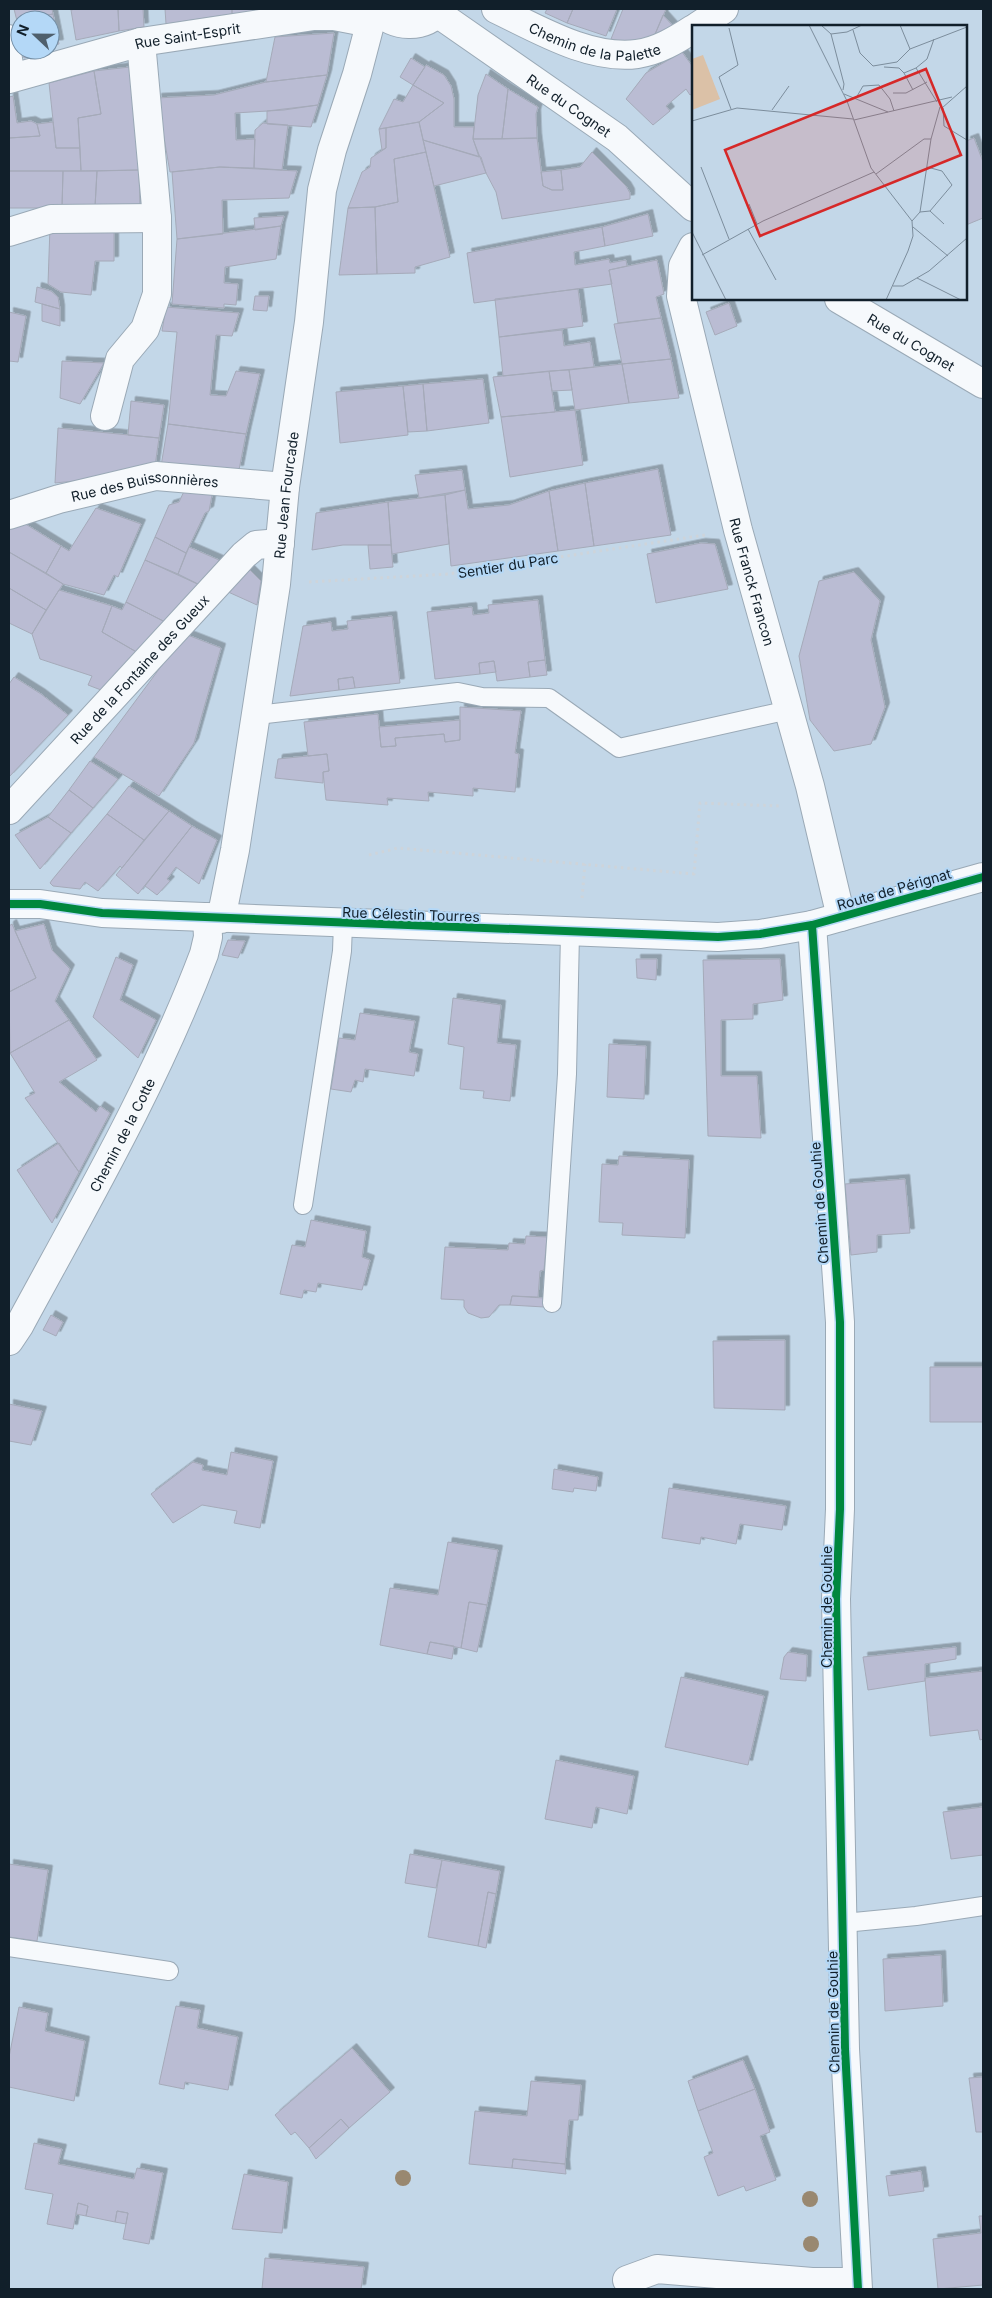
<svg xmlns="http://www.w3.org/2000/svg" width="992" height="2298" viewBox="0 0 992 2298" font-family="Inter,sans-serif">
<style>
.building{fill:#babcd3;stroke:#a5aab9;filter:url(#shadow)}
.lines{fill:none;stroke-linecap:round;stroke-linejoin:round}
.service-casing{stroke:#9aa9b6;stroke-width:20}
.minor-casing{stroke:#9aa9b6;stroke-width:30}
.tertiary-casing{stroke:#9aa9b6;stroke-width:30}
.path{stroke:#ced4da;stroke-width:3;stroke-dasharray:2.5 4;stroke-linecap:butt}
.service{stroke:#f6f9fc;stroke-width:18}
.minor{stroke:#f6f9fc;stroke-width:28}
.tertiary{stroke:#f6f9fc;stroke-width:28}
.cycleway-casing{stroke:#b4d8f7;stroke-width:11}
.cycleway{stroke:#00873e;stroke-width:8}
.tree{fill:#998870}
.labels{text-anchor:middle;dominant-baseline:central;stroke-width:4;stroke-linejoin:round;paint-order:stroke}
.street-label{font-size:14px;fill:#111f2a;stroke:#b4d8f7}
.inset-road{fill:none;stroke:#7c8d9c;stroke-width:1}
.view{fill:#d62828;fill-opacity:0.15;stroke:#d62828;stroke-width:2.5}
.inset-edge{fill:none;stroke:#111f2a;stroke-width:2.5}
</style>
<defs>
<filter id="shadow"><feDropShadow dx="4.5" dy="-4.5" stdDeviation="0" flood-color="#0004"/></filter>
</defs>
<rect width="100%" height="100%" fill="#c3d7e8"/>
<!-- building -->
<path class="building" d="M14,9H52L53,14L17,21Z
M76,9H118L119,31L76,40L71,10Z
M118,9H143L144,27L119,31Z
M165,9H232V14L166,24Z
M232,9H291L232,14Z
M547,9H573L567,23L545,13Z
M573,9H617L606,36L567,23Z
M623,9H666L653,39L623,42L611,39Z
M53,14L59,44L50,45V20H21Z
M663,15L673,26L653,39Z
M334,33L327,75L266,82L275,37Z
M22,50H49V52L24,58Z
M682,52L693,67V93L690,95L686,89L666,106L670,111L653,125L626,99L646,73Z
M411,58L425,67L413,85L400,77Z
M426,65L444,75L451,86L454,99V127H474L473,139L479,157L423,140L419,122L444,103L413,85Z
M130,67L139,170L81,171L78,118L101,114L94,71Z
M94,71L101,114L78,118L80,148H56L49,83Z
M486,74L508,89L502,139H473L478,95Z
M327,75L318,105L284,110L235,113L236,140L255,139L254,168L220,167L170,172L157,98L214,95L266,82Z
M413,85L444,103L419,122L379,129L394,99L403,102Z
M508,89L538,107L536,114L537,138L502,139Z
M13,96L17,123L31,121L37,124L40,136L9,138V97Z
M318,105L311,127L267,124V111Z
M53,122L56,148H80L81,171H9V138L40,136L37,124Z
M419,122L426,152L394,159L398,202L375,207L348,208L362,172L370,167L371,158L386,148V128Z
M263,123L288,125L282,170L254,168L255,130Z
M386,128V148L382,150L379,129Z
M537,138L543,186L552,190H563L561,170L580,167L592,152L626,186L630,193V199L502,219L496,192L486,173L473,139Z
M974,138L983,162V218L966,225V141Z
M423,140L481,157L486,173L434,186Z
M426,152L450,257L415,267V273L377,274L375,207L398,202L394,159Z
M220,167L297,171L289,198L222,200L223,234L177,239L172,172Z
M139,170L140,207H95L97,171Z
M561,170L563,190H552L543,186L541,172Z
M9,171H63L62,208H9Z
M63,171H97L95,207L62,208Z
M375,207L377,274L339,275L348,208Z
M648,214L653,236L605,246L602,227Z
M284,216L281,226L255,230L254,218Z
M281,226L276,259L225,267L224,283L238,284L236,305L224,304V308L172,304L177,239Z
M50,227L114,229V261H95L91,295L61,292L48,284Z
M602,227L605,246L574,252L575,265L609,259L610,263L626,260L627,266L609,270L612,284L474,303L467,253Z
M657,260L664,294L656,297L661,318L618,323L609,270Z
M37,287L51,291L58,297L60,309L35,302Z
M578,289L583,326L499,337L495,299Z
M255,296H269L267,311L253,310Z
M729,303L737,326L715,335L706,312Z
M42,304L60,309V326L42,321Z
M166,307L239,313L232,336L216,335L210,395L226,396L236,371L260,374L246,434L168,424L177,332L162,331Z
M9,312L26,316L18,362L9,361Z
M661,318L671,359L622,364L614,324Z
M562,330L564,346L590,342L594,367L503,376L499,337Z
M671,359L679,398L629,403L622,364Z
M62,361L104,363L80,404L60,398Z
M622,364L629,403L575,410L569,370Z
M569,370L572,390L552,391L549,371Z
M549,371L555,412L501,417L493,377Z
M483,379L489,423L427,431L423,384Z
M423,384L427,431L408,432L403,386Z
M403,386L408,435L340,443L336,392Z
M131,401L164,405L159,438L128,435Z
M575,410L583,465L510,477L501,417Z
M168,424L246,434L239,470L161,466Z
M58,428L159,438L154,473L55,483Z
M658,469L671,535L594,546L585,483Z
M462,470L465,490L419,498L415,475Z
M585,483L594,546L558,551L549,491Z
M187,485L213,490L209,511L205,513L186,553L155,537L169,505L179,502Z
M465,490L468,509L509,505L549,491L558,551L451,566L445,495Z
M445,495L449,544L392,554L388,502Z
M388,502L391,545H343L312,550L316,513Z
M96,508L141,524L118,577L114,575L104,595L63,584L46,573L61,546L69,551Z
M19,520L61,546L46,573L9,552V530Z
M155,537L186,553L178,574L145,560Z
M701,543L715,544L728,589L656,603L647,554Z
M368,545H391L393,567L370,569Z
M189,547L219,560L204,587L178,574Z
M9,552L63,584L46,610L9,588Z
M145,560L204,587L171,625L126,602Z
M247,567L261,581L257,605L226,591Z
M854,572L880,601L871,640L885,707L871,744L834,751L810,720L799,656L819,581Z
M9,588L46,610L32,634L9,623Z
M59,590L112,606L102,632L140,654L101,690L88,685L92,676L40,659L32,634Z
M538,600L545,660L528,662L530,677L497,681L494,661L479,663L480,674L435,679L427,612L472,607L473,615L489,613L488,605Z
M126,602L171,625L140,654L102,632L112,606L122,610Z
M392,616L400,683L355,688L353,677L338,679L339,690L290,696L303,626L331,622L332,631L348,629L347,621Z
M185,634L221,648L194,743L159,796L94,757Z
M545,660L547,675L530,677L528,662Z
M494,661L496,672L480,674L479,663Z
M14,677L41,694L68,715L9,777V684Z
M353,677L355,688L339,690L338,679Z
M460,707L521,711L515,753L519,754L515,792L473,788V796L428,792L429,801L387,798L388,805L326,800L323,772L329,771L327,754L308,756L304,722L378,714L381,747L396,746L395,738L444,734L445,742L460,740Z
M460,720V740L445,742L444,734L395,738L396,746L381,747L379,727Z
M327,754L329,771L323,772V783L275,778L278,759Z
M90,761L118,779L93,808L69,790Z
M129,786L169,811L144,840L107,814Z
M69,790L93,808L71,833L48,817Z
M169,811L192,826L138,894L116,875Z
M107,814L144,840L122,868L120,866L98,891L85,882L80,889L53,886L50,883L52,880Z
M48,817L71,833L40,869L15,835Z
M192,826L217,840L199,884L176,867L167,879L170,881L157,895L145,886Z
M12,924L36,978L9,992V926Z
M44,924L52,950L70,969L55,1001L69,1020L10,1053L9,992L36,978L15,931Z
M228,940L245,941L238,958L222,955Z
M116,957L133,965L120,1000L156,1020L138,1058L93,1017Z
M636,959H657L656,980L637,978Z
M780,959L783,1000L753,1004V1019L721,1020V1076H757L761,1138L708,1136L703,960Z
M453,998L501,1005L497,1043L516,1045L510,1101L483,1098L484,1091L460,1089L464,1047L448,1044Z
M360,1013L415,1021L409,1052L418,1054L414,1076L365,1069L363,1082L355,1080L351,1092L331,1089L339,1038L355,1040Z
M69,1020L97,1060L59,1082L96,1112L100,1106L110,1113L79,1172L25,1098L35,1093L10,1053Z
M609,1044L646,1046L644,1099L607,1097Z
M59,1143L79,1172L52,1223L17,1170Z
M619,1156L689,1160L685,1238L622,1235L623,1223L599,1222L602,1164L618,1165Z
M905,1179L910,1233L877,1235V1252L851,1255L845,1184Z
M311,1220L366,1231L362,1257L370,1260L362,1290L318,1283L316,1292L304,1290L302,1298L280,1294L292,1245L305,1247Z
M526,1236L547,1237L544,1270L540,1271L538,1297L512,1296L510,1305H499L489,1317L481,1318L468,1313L464,1307V1300L441,1299L445,1247L508,1250L509,1243L525,1244Z
M512,1296L544,1298V1307L510,1305Z
M51,1315L63,1322L56,1336L43,1330Z
M785,1340V1410L714,1408L713,1341Z
M930,1367H983V1422H930Z
M9,1404L42,1411L31,1445L9,1441Z
M231,1452L273,1461L260,1528L234,1523L237,1511L202,1505L173,1523L151,1494L193,1462L203,1465L202,1470L227,1475Z
M554,1469L598,1477L596,1491L574,1488L573,1492L552,1489Z
M669,1488L786,1506L782,1530L740,1524L736,1544L701,1537L700,1544L662,1538Z
M448,1542L498,1550L487,1605L469,1602L461,1648L430,1642L427,1654L380,1645L390,1588L438,1595Z
M469,1602L487,1605L477,1652L461,1648Z
M430,1642L454,1646L452,1659L427,1654Z
M956,1647V1659L925,1664V1681L868,1690L863,1657Z
M788,1652L807,1655L806,1681L780,1679L784,1657Z
M983,1671V1739L980,1740L978,1730L930,1736L925,1678Z
M681,1677L764,1696L748,1765L665,1747Z
M556,1760L634,1776L627,1814L596,1807L592,1828L545,1819Z
M983,1807V1855L951,1859L943,1812Z
M410,1854L442,1860L436,1888L405,1883Z
M442,1860L500,1871L496,1894L488,1892L478,1946L428,1937Z
M9,1864L48,1870L37,1941L9,1937Z
M488,1892L496,1894L486,1948L478,1946Z
M941,1955L943,2006L885,2011L883,1959Z
M176,2006L200,2010L197,2028L238,2037L228,2090L185,2082L184,2089L159,2084Z
M19,2007L48,2013L45,2031L85,2041L74,2101L9,2087V2057Z
M352,2048L390,2092L349,2128L341,2119L309,2148L295,2132L291,2135L275,2115Z
M743,2060L755,2089L698,2111L688,2081Z
M983,2077V2132H976L969,2078Z
M531,2081L581,2085L578,2120H569L565,2164L513,2159L512,2168L469,2164L475,2111L527,2116Z
M755,2089L770,2132L760,2136L776,2180L746,2191L744,2186L718,2196L704,2157L713,2153L698,2111Z
M341,2119L349,2128L316,2159L309,2148Z
M34,2143L62,2149L58,2164L134,2179L137,2168L163,2173L149,2244L123,2239L128,2213L117,2211L115,2222L86,2216L88,2206L78,2203L73,2229L47,2224L53,2194L25,2189Z
M513,2159L565,2164L566,2174L512,2168Z
M921,2171L924,2191L889,2196L886,2176Z
M244,2174L288,2182L282,2233L232,2229Z
M78,2203L88,2206L86,2216L76,2214Z
M117,2211L128,2213L126,2224L115,2222Z
M979,2216H983V2285L938,2289L933,2239L981,2233Z
M265,2258L364,2267L361,2289H262Z"/>
<g class="lines">
<!-- service casing -->
<g class="service-casing">
<path id="service" d="M9,34L16,77
M257,715L458,692L482,697L549,698L619,748L789,710
M303,1205L342,951L343,924
M552,1303L567,1074L570,933
M844,1923L916,1916L983,1906
M9,1947L169,1971"/>
</g>
<!-- minor casing -->
<g class="minor-casing">
<g id="minor">
<path id="s1" d="M496,9C538,29 589,60 637,54C658,51 676,40 693,29"/>
<path d="M698,26L724,9"/>
<path id="s2" d="M9,79L141,42L314,16H334L370,23"/>
<path d="M9,232L51,219L157,218"/>
<path id="s3" d="M693,247L683,266L681,296L738,530L810,786L841,917"/>
<path d="M105,416L120,359L145,329L157,294V218L141,42"/>
<path id="s4" d="M9,515L59,499L156,476L285,487"/>
<path id="s5" d="M9,810L244,555L256,545L280,543"/>
<path d="M9,904H40L102,913L718,937L760,934L812,925L983,877"/>
<path id="s6" d="M221,919L235,850L276,584L285,487L309,322L322,190L332,150L357,74L374,9"/>
<path d="M812,925L840,1322V1509L836,1599L845,2049L858,2289"/>
<path id="s7" d="M9,1341L19,1326C85,1204 155,1084 204,954L208,937L207,917"/>
<path d="M627,2280L657,2269L812,2282H857"/>
</g>
</g>
<!-- tertiary casing -->
<g class="tertiary-casing">
<g id="tertiary">
<path d="M376,9C394,28 424,30 441,9"/>
<path id="s8" d="M437,13L617,138L693,207"/>
<path id="s9" d="M839,299L983,384"/>
</g>
</g>
<!-- path -->
<path class="path" d="M309,582L448,574L705,535
M369,855L398,848L694,874L700,803L780,806
M582,898L585,864"/>
<!-- service -->
<use href="#service" class="service"/>
<!-- minor -->
<use href="#minor" class="minor"/>
<!-- tertiary -->
<use href="#tertiary" class="tertiary"/>
<!-- cycleway casing -->
<g class="cycleway-casing">
<path id="cycleway" d="M9,904H40L102,913L718,937L760,934L812,925L983,877
M812,925L840,1322V1509L836,1599L845,2049L858,2289"/>
</g>
<!-- cycleway -->
<use href="#cycleway" class="cycleway"/>
</g>
<!-- trees -->
<g class="tree">
<circle cx="403" cy="2178" r="8"/>
<circle cx="810" cy="2199" r="8"/>
<circle cx="811" cy="2244" r="8"/>
</g>
<g class="labels">
<!-- street labels -->
<g class="street-label">
<text stroke="none"><textPath href="#s1" startOffset="106">Chemin de la Palette</textPath></text>
<text stroke="none"><textPath href="#s2" startOffset="184">Rue Saint-Esprit</textPath></text>
<text stroke="none"><textPath href="#s8" startOffset="161">Rue du Cognet</textPath></text>
<text stroke="none"><textPath href="#s9" startOffset="84">Rue du Cognet</textPath></text>
<text stroke="none"><textPath href="#s4" startOffset="140">Rue des Buissonnières</textPath></text>
<text stroke="none"><textPath href="#s6" startOffset="429">Rue Jean Fourcade</textPath></text>
<text transform="translate(508 565) rotate(-9)">Sentier du Parc</text>
<text stroke="none"><textPath href="#s3" startOffset="346">Rue Franck Francon</textPath></text>
<text stroke="none"><textPath href="#s5" startOffset="192">Rue de la Fontaine des Gueux</textPath></text>
<text transform="translate(894 889) rotate(-16)">Route de Pérignat</text>
<text transform="translate(411 914) rotate(2)">Rue Célestin Tourres</text>
<text stroke="none"><textPath href="#s7" startOffset="235">Chemin de la Cotte</textPath></text>
<text transform="translate(819 1203) rotate(-94)">Chemin de Gouhie</text>
<text transform="translate(826 1607) rotate(-90)">Chemin de Gouhie</text>
<text transform="translate(833 2012) rotate(-91)">Chemin de Gouhie</text>
</g>
</g>
<!-- overview -->
<g transform="translate(692 25)">
<rect width="275" height="275" fill="#c3d7e8"/>
<path d="M11,30L28,74L0,85V34Z" fill="#dbc1a7"/>
<path class="inset-road" d="M117,0L155,76L179,143L220,196L221,211L216,226L194,275M129,0L139,9L155,7L170,0M208,0L218,24M37,3L46,40L27,52L39,84M161,5L168,28L181,41L205,37L218,24M139,9L152,59L151,65M218,24L275,2M192,42L207,43L212,48L224,43L235,34L242,14M224,43L245,77M212,48L221,65M201,68H214L235,57M152,69L196,87M164,73L171,61L187,60L198,74L202,86M250,83L275,61M251,83L252,101L275,115M80,85L97,61M162,95L260,72M0,96L45,83L161,94M9,142L37,214M184,149L232,114H239M57,179L65,199M238,186L252,199M228,187L238,186L260,160L250,146L235,142M220,196L228,187L239,114L248,82M221,202L256,231M56,204L84,255M0,207L34,275M10,230L71,196L182,147M225,253L269,275M201,261H211L237,246L275,213"/>
<path class="view" d="M234,44L269,130L68,211L33,125Z"/>
<rect width="275" height="275" class="inset-edge"/>
</g>
<!-- border -->
<rect width="992" height="2298" fill="none" stroke="#111f2a" stroke-width="20"/>
<!-- north arrow -->
<g transform="translate(35 35) rotate(292)"><circle r="24" fill="#b4d8f7" stroke="#738ea5"/>
<path d="M0-4L9 19L0 12L-9 19Z" fill="#4f5f6c"/>
<text y="-8" font-size="14" font-weight="bold" text-anchor="middle" fill="#111f2a">N</text>
</g>
</svg>
